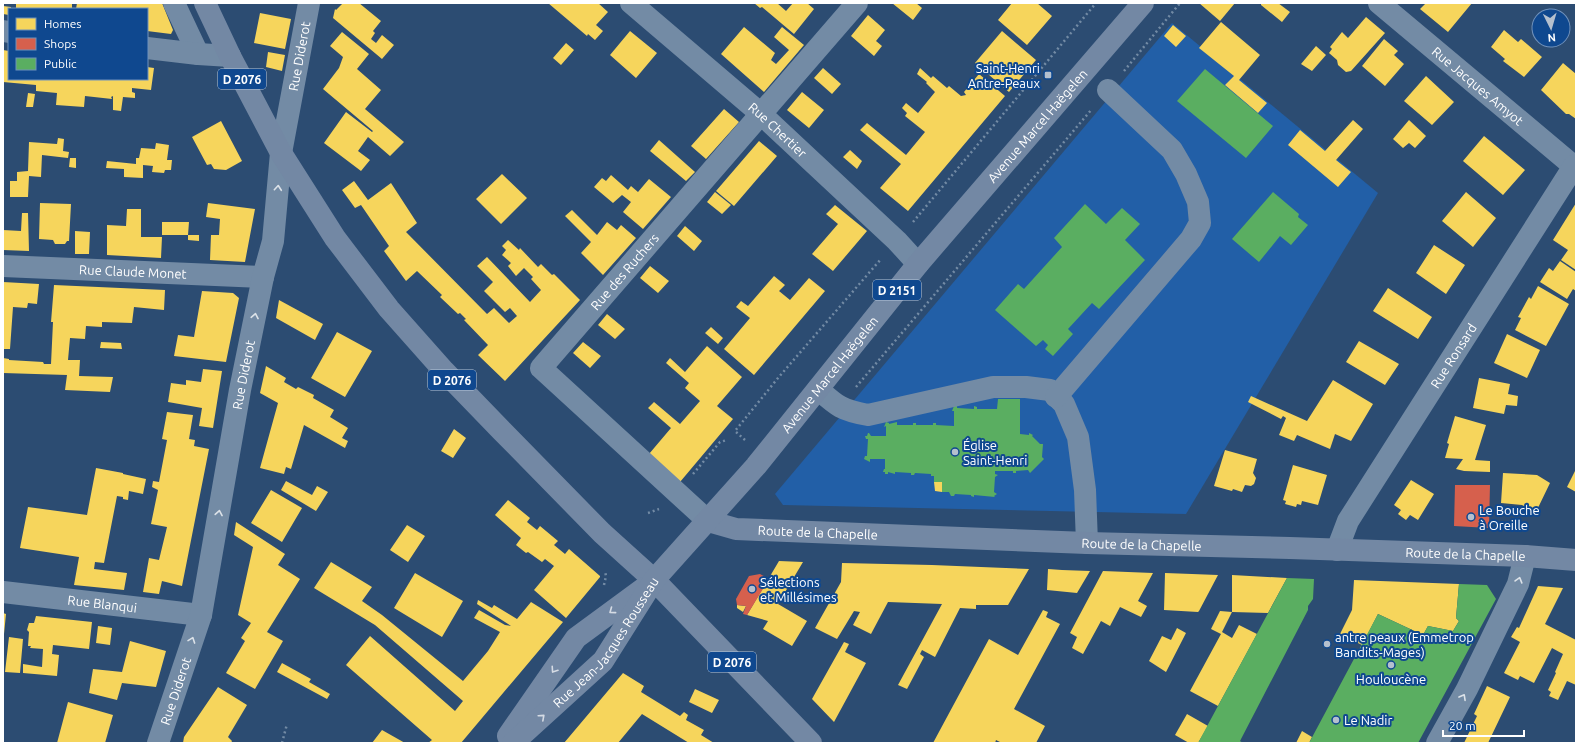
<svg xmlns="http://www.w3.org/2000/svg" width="1579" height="746" viewBox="0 0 1579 746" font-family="Ubuntu,sans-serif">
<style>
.green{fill:#225fa7}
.homes{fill:#f6d55c}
.shops{fill:#d6604d}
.public{fill:#5aae61}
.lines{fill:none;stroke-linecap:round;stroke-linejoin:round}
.path{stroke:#738ba5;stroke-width:2.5;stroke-dasharray:2 3;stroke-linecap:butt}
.minor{stroke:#738ba5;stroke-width:22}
.major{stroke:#7388a4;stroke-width:22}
.oneway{stroke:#dce2e8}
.oneway2{stroke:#d5dbe4}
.poi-dot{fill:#b5c0ce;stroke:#0f488f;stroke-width:1.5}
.labels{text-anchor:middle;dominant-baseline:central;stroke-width:4;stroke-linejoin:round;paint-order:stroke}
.shield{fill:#0f488f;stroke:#b7c8dd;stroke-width:1}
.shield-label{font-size:12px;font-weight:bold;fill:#fff}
.street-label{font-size:13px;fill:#fff;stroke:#0f488f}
.poi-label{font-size:13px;fill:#fff;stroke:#0f488f;text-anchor:start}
</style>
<rect width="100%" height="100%" fill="#2c4c72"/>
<!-- green -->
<path class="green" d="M1172,23L1378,193L1186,514L783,505L775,494Z"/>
<!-- homes -->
<path class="homes" d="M16,3H72V9H16Z
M77,3H162L173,30L171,34L147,31V9H76Z
M343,3H359L381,21L373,31L375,33L371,39L376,43L382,35L394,45L382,59L333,18L335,9L336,10Z
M548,3H598L608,12L596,25L603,31L595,40L588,34L587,36Z
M754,3H777L786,11L793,3H807L814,9L794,34L762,7L760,8Z
M892,3H916L922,8L913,20Z
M1012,3H1037L1052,16L1027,45L998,20Z
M1199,3H1235L1220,21Z
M1261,3H1278L1290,12L1282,22L1261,5Z
M1426,3H1472L1448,32L1420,9Z
M3,6L11,7V9H9V15L3,14Z
M260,13L291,19L285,49L254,43Z
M868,15L885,30L876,41L882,46L874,56L851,36Z
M1366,17L1385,33L1351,71L1346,72L1338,65L1337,60L1329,53L1332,49L1330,47L1342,32L1348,38Z
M1221,22L1260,55L1239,80L1267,103L1258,113L1225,85L1234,76L1199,48Z
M1173,25L1186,36L1176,47L1164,36Z
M744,27L775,53L771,60L776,64L789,50L774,37L782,27L804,45L764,92L721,54Z
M1504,30L1518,42L1521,39L1542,57L1524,77L1503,61L1505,59L1491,47Z
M630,31L657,53L636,78L610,55Z
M1002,31L1036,60L1009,92L975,63Z
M342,32L369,54L357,69L381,90L365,109L404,142L390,156L368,137L358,151L370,160L361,171L324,143L346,112L372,132L373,131L323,89L339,68L343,57L330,46Z
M1384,39L1398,51L1394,55L1404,64L1385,86L1362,66Z
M566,43L574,50L561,65L553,58Z
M1316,46L1326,55L1312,71L1301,64Z
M3,50L9,51V79H147V67L154,68L151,90L132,88V92L135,93V98L123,97L121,111L113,110V96L111,97L112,99L85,96L84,107L56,105L57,93L36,91V85L3,82Z
M268,52L285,55L282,71L266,67Z
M1563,63L1576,74V119L1569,114H1566L1541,90Z
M823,68L841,84L832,94L814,78Z
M920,68L931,78L933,76L947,88L949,86L961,96L966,95L964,92L979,74L1005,96L908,211L880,188L901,164L860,130L867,123L906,155L925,132L905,116L907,113L902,108L906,103L918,113L935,92L926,83L927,82L917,74Z
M1426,76L1454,102L1432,125L1404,101Z
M802,92L824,110L809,128L787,110Z
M28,93L35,94L33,107H26Z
M724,109L739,122L706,159L691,146Z
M1353,120L1363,129L1336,160L1351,172L1338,187L1288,145L1300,130L1325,151Z
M1409,120L1426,136L1415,148L1409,143L1403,148L1393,139Z
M221,121L242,161L226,170L214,169L211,164L207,165L192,137Z
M1484,136L1525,170L1503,195L1463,161Z
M58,138L64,139L63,151L69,152L68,158L42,155L41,177L29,176L28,197H10V181H17V172L28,171L29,142L57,144Z
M659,140L695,172L686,181L650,151Z
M759,141L777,156L734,206L716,191Z
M156,143L169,145L167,160H172L171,170H165L164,173L152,172L153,166L143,165V178L124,177V169L106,168L107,161L136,164V158H139L141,148L155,149Z
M850,150L862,161L857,169L843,157Z
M70,158H76V168L69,167Z
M502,174L527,198L501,224L476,199Z
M611,175L628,190L631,186L638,192L649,179L671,197L643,229L623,212L631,202L622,195L613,203L594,187L602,178L606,181Z
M354,181L368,200L391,183L417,223L406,232L487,314L494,308L509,323L517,316L510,308L505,312L484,291L493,282L477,266L487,257L530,302L541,290L531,279L533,277L524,268L516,276L508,266L511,263L502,255L506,250L502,246L508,240L519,250L520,248L538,267L541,264L552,275L554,274L580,300L505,381L478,355L488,345L464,320L466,319L460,313L458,314L440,297L442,295L417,271L406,281L384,251L389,246L361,205L355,208L342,190Z
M715,192L731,205L722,214L707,202Z
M1466,192L1496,218L1473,247L1442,221Z
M40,203L71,204L69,241H67L65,244H55L53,240L39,239Z
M208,203L255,209L245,262L210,260L211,235H219L220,219L206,217Z
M1576,203V270L1561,260L1568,250L1553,240Z
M835,205L867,231L833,271L812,254L838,224L826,214Z
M127,209H141V237H162L161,258L107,255V225L126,226Z
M572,210L597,235L607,222L617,230L621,225L636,238L603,275L581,253L591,242L565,216Z
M22,213H28L29,251L3,250V230L21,231Z
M162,222H189L188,235H199V241L188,240V235H162Z
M685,226L702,241L694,251L677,236Z
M75,231L90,232L89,254H75Z
M1434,245L1465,265L1446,294L1416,273Z
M1560,261L1576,272V291L1573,289L1567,299L1540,282L1549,268L1553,271Z
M650,266L669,281L658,293L640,278Z
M774,276L785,285L779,291L790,300L809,278L825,291L754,375L724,349L750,318L736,307L741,301L748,306Z
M3,282L39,284L37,304L28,303L27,308L13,307L10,349H3Z
M54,285L165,290L164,310L134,307L132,323L102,322V327L86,326L85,339L70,338L68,360H80L79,376L113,377L110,392L65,390L67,375L3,373V358L9,359V360L43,362L44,364H51L53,322H51Z
M1538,286L1569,304L1546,346L1515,330L1521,318L1518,317L1529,297L1531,299Z
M1388,288L1432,317L1418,339L1373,311Z
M202,291L233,293L239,298L226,362L174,356L178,335L194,337Z
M279,300L323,324L315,340L276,318Z
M607,314L625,329L615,339L598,325Z
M711,327L723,338L718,344L705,333Z
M337,332L372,351L345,397L311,378Z
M1507,334L1540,350L1527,378L1494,363Z
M1359,341L1399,364L1385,385L1346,362Z
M101,342L121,343L122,349L100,348Z
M583,342L601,356L590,368L573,353Z
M707,346L742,377L717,406L733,419L680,482L649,454L671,428L648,408L654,402L680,424L700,401L685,388L689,383L666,363L670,358L685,372Z
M266,366L286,378L284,382L296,389L298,387L314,395L313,398L334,410L330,417L348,428L342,438L348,441L345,448L304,425L291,469L286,467L284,474L260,468L278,403L260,393Z
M203,369L222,371L213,428L199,426L202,408L168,402L171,383L186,385V380L201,382Z
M1479,378L1510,384L1508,394L1518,396L1517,406L1506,405L1504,414L1473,408Z
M1333,380L1373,404L1351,441L1335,434L1330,449L1297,435L1294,441L1279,435L1286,418L1283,416L1281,419L1248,402L1251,396L1307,421Z
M167,412L193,415L189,439L195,440L194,446L209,449L182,586L162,581L159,594L143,592L149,558L159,560L167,527L151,524L158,490L152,487L153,481L159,482L167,440L162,439Z
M1455,416L1486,425L1475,460L1490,461V472L1464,471L1456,469L1463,459L1445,458L1449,444L1447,443Z
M454,429L466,438L453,458L441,451Z
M1225,450L1257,459L1253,473L1256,478L1254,484L1251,486L1245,485L1242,492L1233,489L1232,491L1214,486Z
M1293,465L1327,475L1318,505L1302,501L1301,505L1297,504L1296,507L1285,504L1286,501L1283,500Z
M96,468L123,473V474L146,479L143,494L129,491L128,500L123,499V497L117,496L104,563L95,562L94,569L127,573L124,590L74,585L79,557L20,548L28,507L87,515Z
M1576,469V492L1567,487Z
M1503,473L1537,475L1550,483L1536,512L1522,505L1501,503Z
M1411,480L1434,494L1418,520L1410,515L1406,520L1398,514L1401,510L1394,505Z
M286,481L312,495L317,486L328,492L316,511L281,490Z
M934,482H942V492L935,491Z
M271,490L302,508L282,542L251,523Z
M508,500L530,518L527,522L537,530L540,526L558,541L554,545L565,554L569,549L600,576V577L566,618L534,590L554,566L545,559L542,562L528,552L526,553L516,545L521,538L495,515Z
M236,522L285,554L278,565L300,579L267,632L283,641L255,689L226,673L245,641L241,638L251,623L238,615L253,547L234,535Z
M407,525L425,536L408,562L390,550Z
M779,561L803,562L778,604L807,621L792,646L763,629L768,621L747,615Z
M331,562L372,587L362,601L382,615L463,681L488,651L500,632L474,618L479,610L505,625L511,626L477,604L478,600L492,608L494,605L517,619L531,602L563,622L461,743H428L432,740L346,665L370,636L455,711L463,701L375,625L314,588Z
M842,563L932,565L1029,569L1008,605H976V609L960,608L935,657L922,650L920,654L924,657L907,689L898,685L942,604L888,602L871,634L853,625L860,612L854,611L837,639L815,628L841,582Z
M1048,569L1062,570L1090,571L1077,593L1047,590Z
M1103,571L1153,573L1138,601L1147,606L1141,617L1120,607L1110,626L1101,621L1083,654L1072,648L1077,637L1070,633Z
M415,573L463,601L442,637L394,608Z
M1165,573L1192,574L1218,575L1199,611L1198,612L1164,610Z
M1232,575L1287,578L1268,613L1232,612Z
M1354,580L1459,584L1456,618L1459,621L1453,631L1428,626L1423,635L1378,614L1362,645L1340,634L1352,610Z
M1538,586L1563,588L1545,624L1576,640V685L1567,681L1558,700L1549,696L1551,692L1548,690L1556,673L1555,672L1563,654L1552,648L1534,683L1520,676L1518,680L1504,673L1520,642L1511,637L1517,627L1519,628Z
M737,605L746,606L743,612L737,608Z
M1043,610L1048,612L1046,617L1060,624L1014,709L1045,726L1036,743H1002L996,740L995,743H933L989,639L1018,655Z
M1220,611L1232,612L1222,632L1232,638L1239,625L1257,634L1218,706L1190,691L1221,634L1211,629Z
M3,613L6,614L4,634H3Z
M36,616L92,622L89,649L53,645L52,654L59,655L57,676L23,673V664L42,667L43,649L30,648L31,646H28L29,632L27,630L29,623H34Z
M98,626L112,628L110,645L96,643Z
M1177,628L1186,633L1166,672L1149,661L1162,636L1171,640Z
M9,637L23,639L20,673L5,672Z
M130,641L166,651L156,687L122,683L117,700L89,693L93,669L122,672Z
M844,642L849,644L845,652L866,663L834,722L812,699Z
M282,663L311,679L309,682L330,694L327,699L277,672Z
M623,673L644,686L641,692L680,716L684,712L688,715L686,720L704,730L701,735L714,743H689L642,714L618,743H564Z
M1487,686L1510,697L1488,743H1464L1477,716L1474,714Z
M218,687L247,705L228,737L232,741L231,743H183L184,737Z
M695,689L719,700L712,713L689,702Z
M68,702L113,715L105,743H57Z
M1187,714L1208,726L1198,743H1189L1175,735Z
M382,730L405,743H372Z
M1302,731L1312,737L1309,743H1296Z"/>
<!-- shops -->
<path class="shops" d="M1455,485H1490L1489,528L1454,526Z
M760,574L769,579L747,615L743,614L746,606L737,605L736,599L749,576Z"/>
<!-- public -->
<path class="public" d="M1205,69L1273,126L1246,158L1177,101Z
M1273,192L1299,214L1298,217L1308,225L1291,245L1280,236L1259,262L1232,239Z
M1085,204L1106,224L1122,208L1140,224L1125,240L1145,260L1099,309L1092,303L1068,329L1073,334L1053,356L1045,349L1048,345L1043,340L1036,346L995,310L1018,284L1024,289L1062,247L1054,238Z
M998,399H1020V434L1029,435V433L1033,435L1032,436L1040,444H1043L1042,457L1044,459L1030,473L1028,470L1016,471V473H1013V471H995V474L998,475L995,477L994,492L997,494L994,496L995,497L974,495V497L971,496V495L955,494L954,496H951L949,492H942V482H934V476H931V474L915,473L914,475H911V473L895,472V474L888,472V474H885V472H883L884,469H885V459H870V462L864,459L865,456H867L868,439H866L865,436H867L868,433H869L871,436H886V426L884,427L886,422L889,423V424L897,422V425H913V423H916V425H933V423H936V425L954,426V411H952L954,406H957V408L974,409V406L977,407V409H997Z
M1287,578L1314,579L1313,599L1308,606V610L1240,741L1243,743H1198Z
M1459,584L1487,585L1496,599L1418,743H1309L1378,614L1423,635L1428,626L1453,631L1459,621L1456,618Z"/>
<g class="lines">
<!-- path -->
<path class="path" d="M1124,71L1180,3
M913,222L1096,3
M856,387L1092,109
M745,440L735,431L778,378L881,259
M693,474L720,442L727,440
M648,513L659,509
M604,585L606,576L605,571
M282,743L287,724"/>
<!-- minor -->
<g class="minor">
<path d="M174,3L198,54"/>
<path id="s1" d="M631,3L761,114L897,241L918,264"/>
<path id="s2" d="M1379,3L1576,168"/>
<path d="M3,31L9,32"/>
<path d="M147,48L198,54L230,56"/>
<path id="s3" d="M3,266L263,277"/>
<path d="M818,389C837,406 841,410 868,415L993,387H1026L1050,390L1064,404L1078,437L1085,490L1087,543"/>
<path d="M1056,397L1191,239L1200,223L1198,202L1186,174L1172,150L1108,90"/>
<path id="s4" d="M708,521L541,368L857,3"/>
<path id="s5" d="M1337,550L1348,521L1574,166L1576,165"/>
<path id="s6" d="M3,592L201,615"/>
<path id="s7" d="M158,743L201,615L240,390L263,277L273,241L281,153L309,3"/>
<path d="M1437,743L1467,689L1518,584L1525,556"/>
</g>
<!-- major -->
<g class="major">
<path d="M205,3L230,56L281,153L335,238L389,309L444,371L502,431L602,533L654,580L811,743"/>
<path id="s8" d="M708,521L736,529L1087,543L1290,548L1525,556L1576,560"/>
<path d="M508,736L576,638L644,588"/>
<path id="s9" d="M513,743L603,661L654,580L756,466L918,264L1143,3"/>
</g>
</g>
<!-- one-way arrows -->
<defs><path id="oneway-chevron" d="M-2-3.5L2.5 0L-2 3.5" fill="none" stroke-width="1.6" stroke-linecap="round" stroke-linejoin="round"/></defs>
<g class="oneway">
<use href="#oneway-chevron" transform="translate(278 188) rotate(-85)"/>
<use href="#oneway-chevron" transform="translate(255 316) rotate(-79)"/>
<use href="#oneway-chevron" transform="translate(219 513) rotate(-80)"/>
<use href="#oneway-chevron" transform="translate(1519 580) rotate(-74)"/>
<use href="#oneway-chevron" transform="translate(192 640) rotate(-70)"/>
<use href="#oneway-chevron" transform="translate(1463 697) rotate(-61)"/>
</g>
<g class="oneway2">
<use href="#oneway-chevron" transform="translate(612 611) rotate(144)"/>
<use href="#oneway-chevron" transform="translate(554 670) rotate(124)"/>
<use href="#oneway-chevron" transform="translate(542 717) rotate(-42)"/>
</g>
<!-- markers -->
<g class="poi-dot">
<rect x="1044" y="71" width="8" height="8" rx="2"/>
<circle cx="955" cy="452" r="4"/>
<circle cx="1471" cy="517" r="4"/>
<circle cx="752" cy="589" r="4"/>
<circle cx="1327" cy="644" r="4"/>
<circle cx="1391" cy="665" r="4"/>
<circle cx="1336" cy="720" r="4"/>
</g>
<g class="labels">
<!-- shield labels -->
<g class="shield">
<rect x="218" y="69" width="48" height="20" rx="3"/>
<rect x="873" y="280" width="48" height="20" rx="3"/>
<rect x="428" y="370" width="48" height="20" rx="3"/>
<rect x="708" y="652" width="48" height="20" rx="3"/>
</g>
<g class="shield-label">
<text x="242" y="79">D 2076</text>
<text x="897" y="290">D 2151</text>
<text x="452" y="380">D 2076</text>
<text x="732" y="662">D 2076</text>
</g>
<!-- street labels -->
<g class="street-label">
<text stroke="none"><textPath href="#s7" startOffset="703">Rue Diderot</textPath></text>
<text stroke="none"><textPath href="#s2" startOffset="129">Rue Jacques Amyot</textPath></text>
<text stroke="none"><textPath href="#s9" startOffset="812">Avenue Marcel Haëgelen</textPath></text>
<text stroke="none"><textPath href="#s1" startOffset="194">Rue Chertier</textPath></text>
<text stroke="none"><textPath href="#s3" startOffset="130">Rue Claude Monet</textPath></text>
<text stroke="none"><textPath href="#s4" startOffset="354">Rue des Ruchers</textPath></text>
<text stroke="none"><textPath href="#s5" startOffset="227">Rue Ronsard</textPath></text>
<text stroke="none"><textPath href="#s9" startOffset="488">Avenue Marcel Haëgelen</textPath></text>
<text stroke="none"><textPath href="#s7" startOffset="379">Rue Diderot</textPath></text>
<text stroke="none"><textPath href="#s8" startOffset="111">Route de la Chapelle</textPath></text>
<text stroke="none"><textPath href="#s8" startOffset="435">Route de la Chapelle</textPath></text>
<text stroke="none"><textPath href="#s8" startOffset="759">Route de la Chapelle</textPath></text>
<text stroke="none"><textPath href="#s6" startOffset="100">Rue Blanqui</textPath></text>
<text stroke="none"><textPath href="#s9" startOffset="138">Rue Jean-Jacques Rousseau</textPath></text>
<text stroke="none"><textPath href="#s7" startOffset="55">Rue Diderot</textPath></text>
</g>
<!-- poi labels -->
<g class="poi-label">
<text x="1040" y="68" text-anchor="end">Saint-Henri<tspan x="1040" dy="15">Antre-Peaux</tspan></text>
<text x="963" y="445">Église<tspan x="963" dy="15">Saint-Henri</tspan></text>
<text x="1479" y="510">Le Bouche<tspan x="1479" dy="15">à Oreille</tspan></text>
<text x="760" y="582">Sélections<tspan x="760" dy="15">et Millésimes</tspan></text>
<text x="1335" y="637">antre peaux (Emmetrop<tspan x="1335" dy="15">Bandits-Mages)</tspan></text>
<text x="1391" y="679" text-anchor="middle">Houloucène</text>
<text x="1344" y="720">Le Nadir</text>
</g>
</g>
<!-- border -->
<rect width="1579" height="746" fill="none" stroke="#ffffff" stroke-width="8"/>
<!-- legend -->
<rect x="8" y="8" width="140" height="72" fill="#0f488f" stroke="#6f91bc"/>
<rect x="16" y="18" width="20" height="12" fill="#f6d55c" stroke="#6f91bc"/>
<text x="44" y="28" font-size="12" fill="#ffffff">Homes</text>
<rect x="16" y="38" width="20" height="12" fill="#d6604d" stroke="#6f91bc"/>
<text x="44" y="48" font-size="12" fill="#ffffff">Shops</text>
<rect x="16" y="58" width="20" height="12" fill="#5aae61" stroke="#6f91bc"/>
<text x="44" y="68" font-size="12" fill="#ffffff">Public</text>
<!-- north arrow -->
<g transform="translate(1551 28) rotate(175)"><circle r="19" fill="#0f488f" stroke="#6f91bc"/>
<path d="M0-3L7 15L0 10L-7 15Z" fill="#b5c0ce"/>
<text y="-6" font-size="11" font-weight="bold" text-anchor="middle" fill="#ffffff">N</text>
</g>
<!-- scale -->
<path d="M1443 730v6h81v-6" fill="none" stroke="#ffffff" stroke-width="2"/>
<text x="1449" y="730" font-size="12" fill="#ffffff" stroke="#0f488f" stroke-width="3" paint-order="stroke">20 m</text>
</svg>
